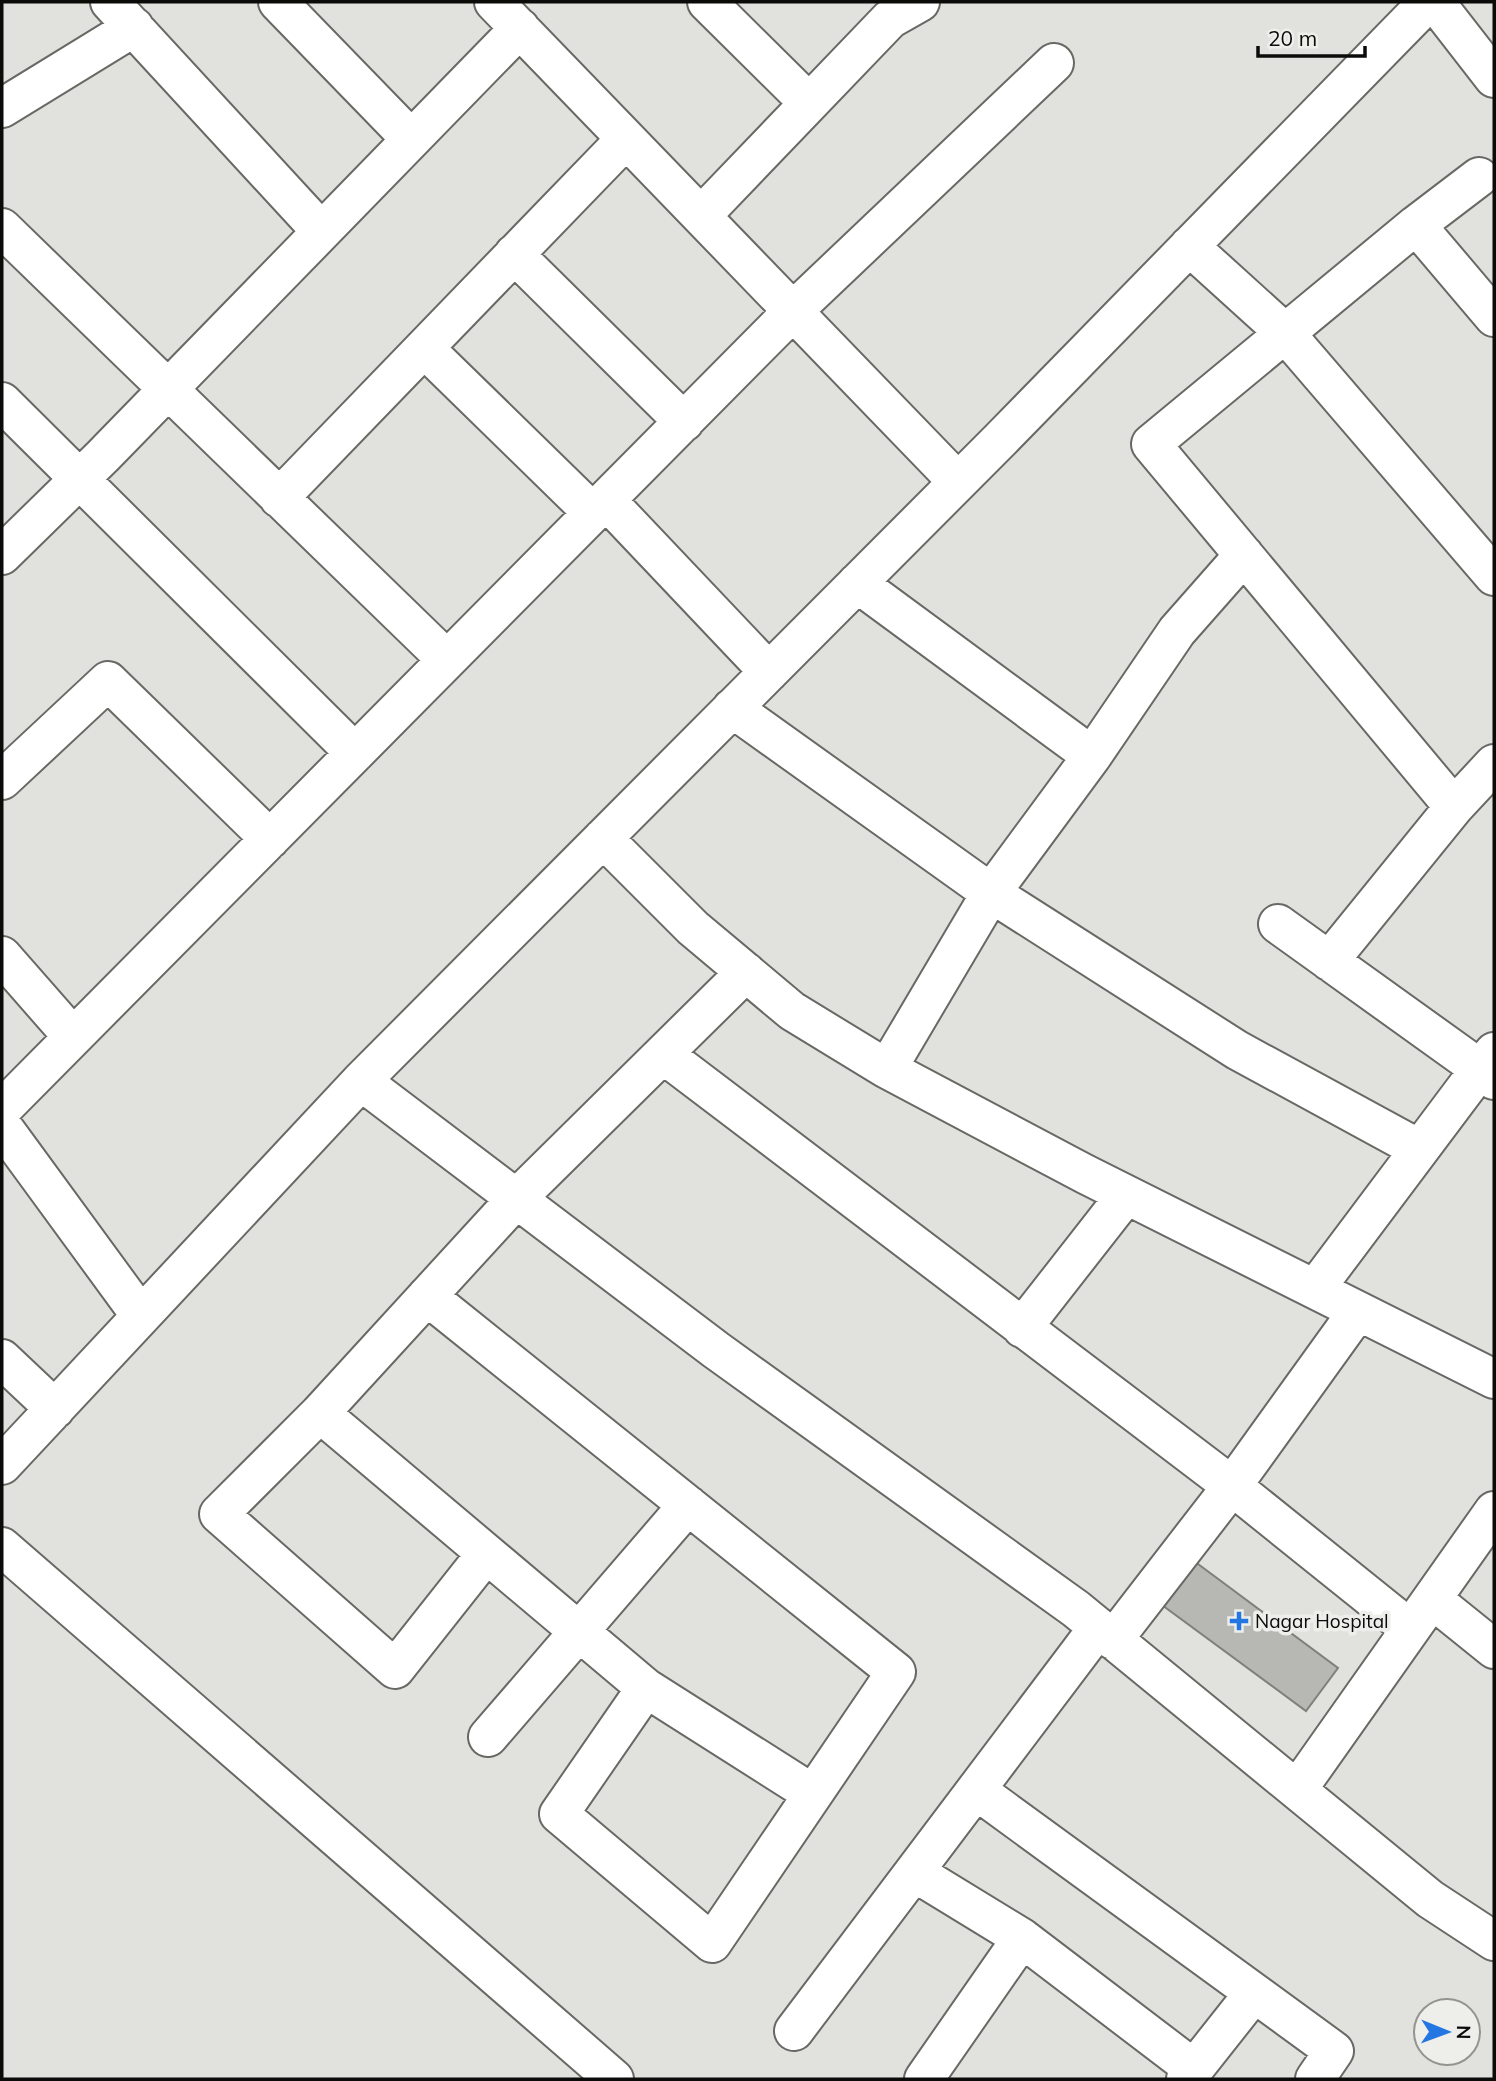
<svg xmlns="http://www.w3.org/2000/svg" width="1496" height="2081" viewBox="0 0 1496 2081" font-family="Mulish,sans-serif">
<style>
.building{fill:#b7b7b3;stroke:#7f7f7c;stroke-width:2}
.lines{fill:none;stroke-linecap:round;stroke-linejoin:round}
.minor-casing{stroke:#686864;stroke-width:42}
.minor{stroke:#fff;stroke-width:38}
.poi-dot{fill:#2477e2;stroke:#eeeeea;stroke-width:2.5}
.labels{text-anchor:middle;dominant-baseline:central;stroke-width:7;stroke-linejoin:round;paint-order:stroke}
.poi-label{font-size:19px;fill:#0b0b0a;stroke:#eeeeea;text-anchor:start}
</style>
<rect width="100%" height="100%" fill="#e1e1dd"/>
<!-- building -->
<path class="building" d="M1194,1561L1338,1668L1306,1711L1162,1605Z"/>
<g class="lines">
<!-- minor casing -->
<g class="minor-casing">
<path id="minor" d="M110,2L321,231
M278,2L411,139
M494,2L958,482
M707,2L809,103
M1435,2L1494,78
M2,108L134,27
M1479,177L1416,225L1494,317
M701,216L890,19L920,2
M1416,225L1151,444L1454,807L1494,764
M2,228L447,660
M1189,246L1285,333L1494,576
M514,254L684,422
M424,348L593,513
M2,402L355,753
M279,498L626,139
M606,500L769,672
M2,555L103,456L520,28
M857,583L1092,756L1177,631L1244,555
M732,708L991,893L1237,1050L1419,1149
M2,780L108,681L270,839
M603,838L693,928L792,1011L887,1069L1085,1174L1494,1379
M1278,924L1480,1069L1494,1052
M2,956L73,1037
M1329,961L1454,807
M663,1054L1232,1486L1410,1629
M887,1069L991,893L1092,756
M361,1081L716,1350L1076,1609L1430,1899L1494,1941
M2,1109L793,311L1054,63
M2,1126L141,1316
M1315,1289L1480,1069L1494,1080
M427,1296L896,1672L712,1943L559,1814L646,1688L813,1794
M1022,1328L1126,1195
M2,1359L55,1409
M320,1413L219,1514L395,1669L486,1554
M2,1465L361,1081L1000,440L1428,2
M2,1547L614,2079
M1432,1599L1494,1649
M1113,1640L1232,1486L1358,1311
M646,1688L320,1413L517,1198L746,972
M488,1737L688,1505
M976,1790L1334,2051L1315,2079
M1297,1790L1494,1511
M914,1872L1022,1938L924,2079
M1022,1938L1194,2069
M794,2031L1098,1628
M1186,2079L1254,1993"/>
</g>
<!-- minor -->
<use href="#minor" class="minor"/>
</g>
<!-- markers -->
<path class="poi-dot" d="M1235.5 1610.5h7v7h7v7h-7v7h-7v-7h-7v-7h7z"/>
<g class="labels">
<!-- poi labels -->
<g class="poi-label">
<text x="1255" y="1621">Nagar Hospital</text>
</g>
</g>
<!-- border -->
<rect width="1496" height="2081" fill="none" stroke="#0b0b0a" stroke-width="7"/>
<!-- north arrow -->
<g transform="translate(1447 2032) rotate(91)"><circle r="33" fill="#eeeeea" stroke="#939390" stroke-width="2"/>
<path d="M0-5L12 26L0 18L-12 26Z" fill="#2477e2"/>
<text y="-10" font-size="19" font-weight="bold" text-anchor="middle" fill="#0b0b0a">N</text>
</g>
<!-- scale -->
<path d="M1258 46v10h107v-10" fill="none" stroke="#0b0b0a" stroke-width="3.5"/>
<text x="1268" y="46" font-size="21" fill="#0b0b0a" stroke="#eeeeea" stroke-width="5" paint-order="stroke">20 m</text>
</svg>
